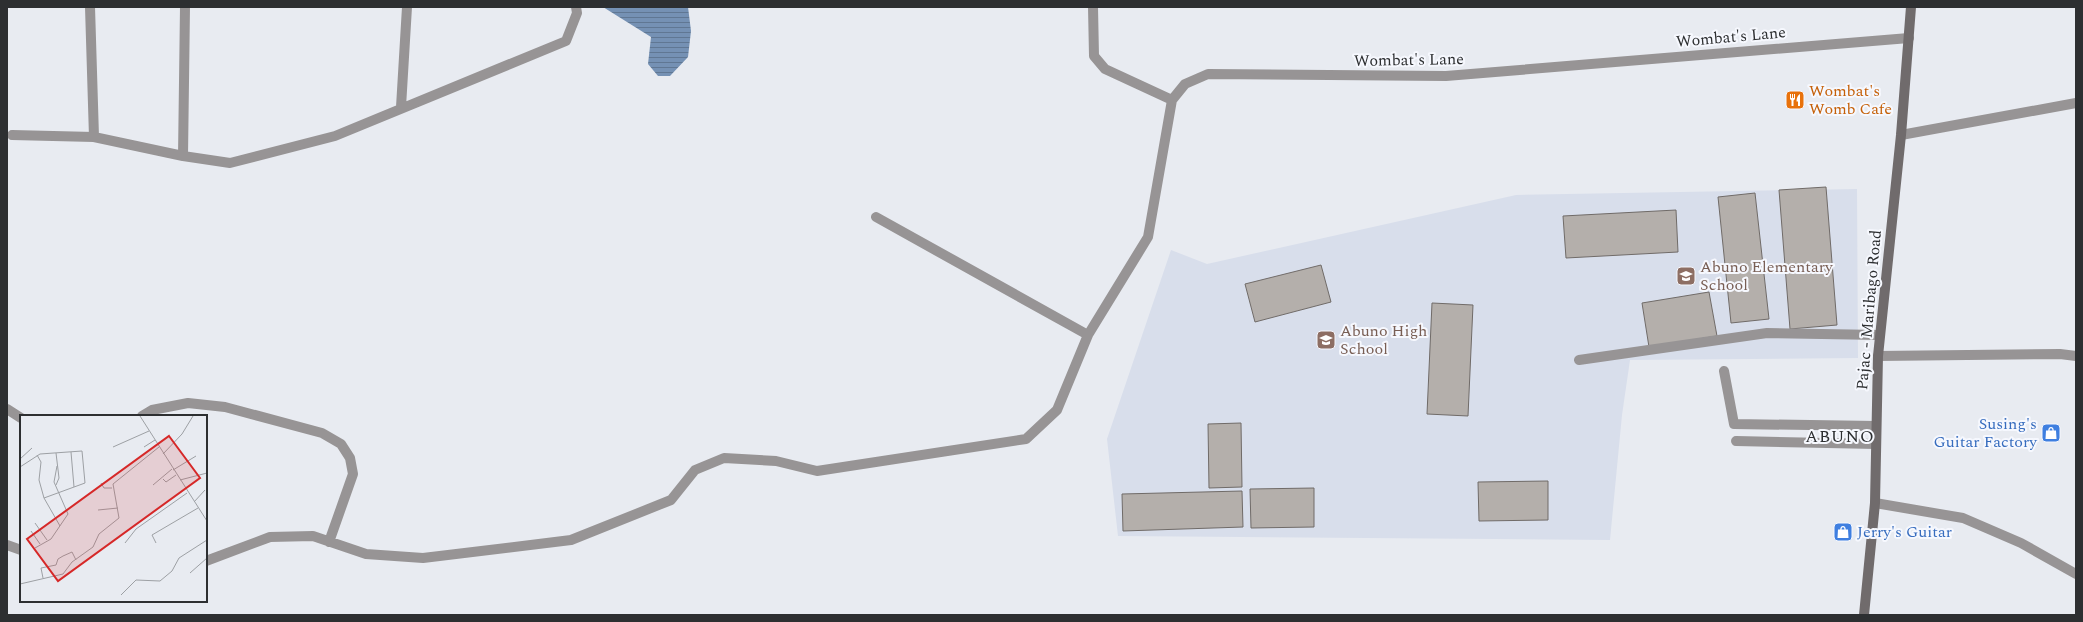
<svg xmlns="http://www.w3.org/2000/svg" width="2083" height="622" viewBox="0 0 2083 622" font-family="Spectral,serif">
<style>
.built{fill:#d8deeb}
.water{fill:url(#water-rules)}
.building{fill:#b4afab;stroke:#706b68}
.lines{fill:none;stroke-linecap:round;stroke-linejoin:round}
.lane{stroke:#979495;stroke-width:10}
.street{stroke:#979495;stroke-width:10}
.secondary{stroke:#706b6c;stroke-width:10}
.labels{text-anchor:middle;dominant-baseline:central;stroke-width:4;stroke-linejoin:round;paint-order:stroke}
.street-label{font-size:16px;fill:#2d2f31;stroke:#f6f8fe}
.food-label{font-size:16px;fill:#c56008;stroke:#f6f8fe;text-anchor:start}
.education-label{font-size:16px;fill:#785e54;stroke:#f6f8fe;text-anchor:start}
.shop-label{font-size:16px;fill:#366cbe;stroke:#f6f8fe;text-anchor:end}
.neighbourhood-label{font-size:17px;letter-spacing:1px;fill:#2d2f31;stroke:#f6f8fe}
.inset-road{fill:none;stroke:#9da0a4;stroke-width:1}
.view{fill:#d62828;fill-opacity:0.15;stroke:#d62828;stroke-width:2}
.inset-edge{fill:none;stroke:#2d2f31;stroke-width:2}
</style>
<defs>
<pattern id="water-rules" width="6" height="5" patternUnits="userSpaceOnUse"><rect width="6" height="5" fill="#7591b4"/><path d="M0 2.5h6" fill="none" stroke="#607793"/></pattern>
</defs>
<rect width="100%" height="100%" fill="#e8ebf1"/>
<!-- built -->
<path class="built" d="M1857,189L1858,358L1630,360L1622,415L1610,540L1118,536L1107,439L1171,250L1207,264L1516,195Z"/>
<!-- water -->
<path class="water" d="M603,7H688L691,31L688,57L670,76H658L648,64L651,37Z"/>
<!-- building -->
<path class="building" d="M1826,187L1837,325L1790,329L1779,190Z
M1755,193L1769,319L1731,323L1718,197Z
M1676,210L1678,252L1566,258L1563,216Z
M1321,265L1331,302L1255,322L1245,284Z
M1709,292L1717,336L1649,347L1642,303Z
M1432,303L1473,305L1468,416L1427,414Z
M1241,423L1242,487L1209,488L1208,424Z
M1548,481V520L1479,521L1478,482Z
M1314,488V527L1251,528L1250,489Z
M1242,491L1243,527L1123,531L1122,494Z"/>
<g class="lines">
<!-- lane -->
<path class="lane" d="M1579,360L1767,333L1880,335
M1724,371L1734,424L1876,426
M1736,441L1876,444"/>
<!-- street -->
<path class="street" d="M90,7L94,137
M1093,7L1094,56L1105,69L1172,100
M401,107L407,7
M12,135L94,137L183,156L230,163L335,136L566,41L577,13L576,7
M1901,135L2076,103
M183,156L185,7
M876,217L1088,335
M1878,356L2060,354L2076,356
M7,409L21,418
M142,416L152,410L188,403L225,407L322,433L341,444L350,458L353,474L329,542
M1875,503L1963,518L2021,543L2076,574
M7,545L21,550
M206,561L270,537L313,536L366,554L423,558L571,540L671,500L695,470L724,458L776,461L817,471L1026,439L1057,410L1088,335L1148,237L1172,100L1185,84L1208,74L1446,76L1909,38"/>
<!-- secondary -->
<path class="secondary" d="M1864,615L1875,503L1878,356L1901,135L1911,7"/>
</g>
<!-- icons -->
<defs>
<g id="restaurant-square" transform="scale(1)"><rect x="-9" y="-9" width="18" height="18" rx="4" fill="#e8710a" stroke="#f6f8fe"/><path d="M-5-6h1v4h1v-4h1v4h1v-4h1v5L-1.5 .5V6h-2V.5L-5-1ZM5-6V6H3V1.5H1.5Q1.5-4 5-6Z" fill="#fff"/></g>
<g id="school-square" transform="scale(1)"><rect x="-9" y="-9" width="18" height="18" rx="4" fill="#8d6e63" stroke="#f6f8fe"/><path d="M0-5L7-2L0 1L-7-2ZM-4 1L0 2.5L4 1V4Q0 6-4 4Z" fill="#fff"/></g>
<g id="shop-square" transform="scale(1)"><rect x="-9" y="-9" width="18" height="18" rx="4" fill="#3f7fe0" stroke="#f6f8fe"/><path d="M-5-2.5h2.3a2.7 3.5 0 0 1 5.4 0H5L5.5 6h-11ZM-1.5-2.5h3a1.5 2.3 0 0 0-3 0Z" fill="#fff"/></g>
</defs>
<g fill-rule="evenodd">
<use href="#restaurant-square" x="1795" y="100"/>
<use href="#school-square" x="1686" y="276"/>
<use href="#school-square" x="1326" y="340"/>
<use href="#shop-square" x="2051" y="433"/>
<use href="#shop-square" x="1843" y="532"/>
</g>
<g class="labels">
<!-- street labels -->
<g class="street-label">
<text transform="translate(1731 37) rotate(-5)">Wombat's Lane</text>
<text transform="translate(1409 60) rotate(-1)">Wombat's Lane</text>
<text transform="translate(1869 310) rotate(-85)">Pajac - Maribago Road</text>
</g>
<!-- food labels -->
<g class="food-label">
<text x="1809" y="91">Wombat's<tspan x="1809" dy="18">Womb Cafe</tspan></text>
</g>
<!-- education labels -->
<g class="education-label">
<text x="1700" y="267">Abuno Elementary<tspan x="1700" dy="18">School</tspan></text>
<text x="1340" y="331">Abuno High<tspan x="1340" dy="18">School</tspan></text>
</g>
<!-- shop labels -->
<g class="shop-label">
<text x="2037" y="424">Susing's<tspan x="2037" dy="18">Guitar Factory</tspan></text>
<text x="1857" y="532" text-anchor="start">Jerry's Guitar</text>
</g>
<!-- neighbourhood labels -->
<g class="neighbourhood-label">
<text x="1840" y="437">ABUNO</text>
</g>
</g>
<!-- overview -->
<g transform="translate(20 415)">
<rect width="187" height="187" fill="#e8ebf1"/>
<path class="inset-road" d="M120,1L187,106M93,32L129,16M124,32L135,25M51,37L54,72M36,38L39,63L36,70M143,39L162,19L173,1M17,40L21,47L19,65L24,83L40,111M0,44L12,33M0,52L20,39L62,36L65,68L24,83M153,55L176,41M143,64L146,67L156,60M160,65L187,58M81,68L84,73H92M133,70L152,54M174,87L185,75M78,95L98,93M15,108L27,125M11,116L20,129M105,128L116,114L167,78M136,128L132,120L178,93M15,133L31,124L48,99L34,67L37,51M170,158L187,143M23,163L21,153L36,150L38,144L43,141L52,137L56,145M0,169L43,159L52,147L73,132L79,119L99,103L93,69L139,32M101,180L116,165L140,166L152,156L159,143L187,125"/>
<path class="view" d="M149,21L180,63L38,166L7,124Z"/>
<rect width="187" height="187" class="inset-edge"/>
</g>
<!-- border -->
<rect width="2083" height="622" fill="none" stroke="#2d2f31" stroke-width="16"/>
</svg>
